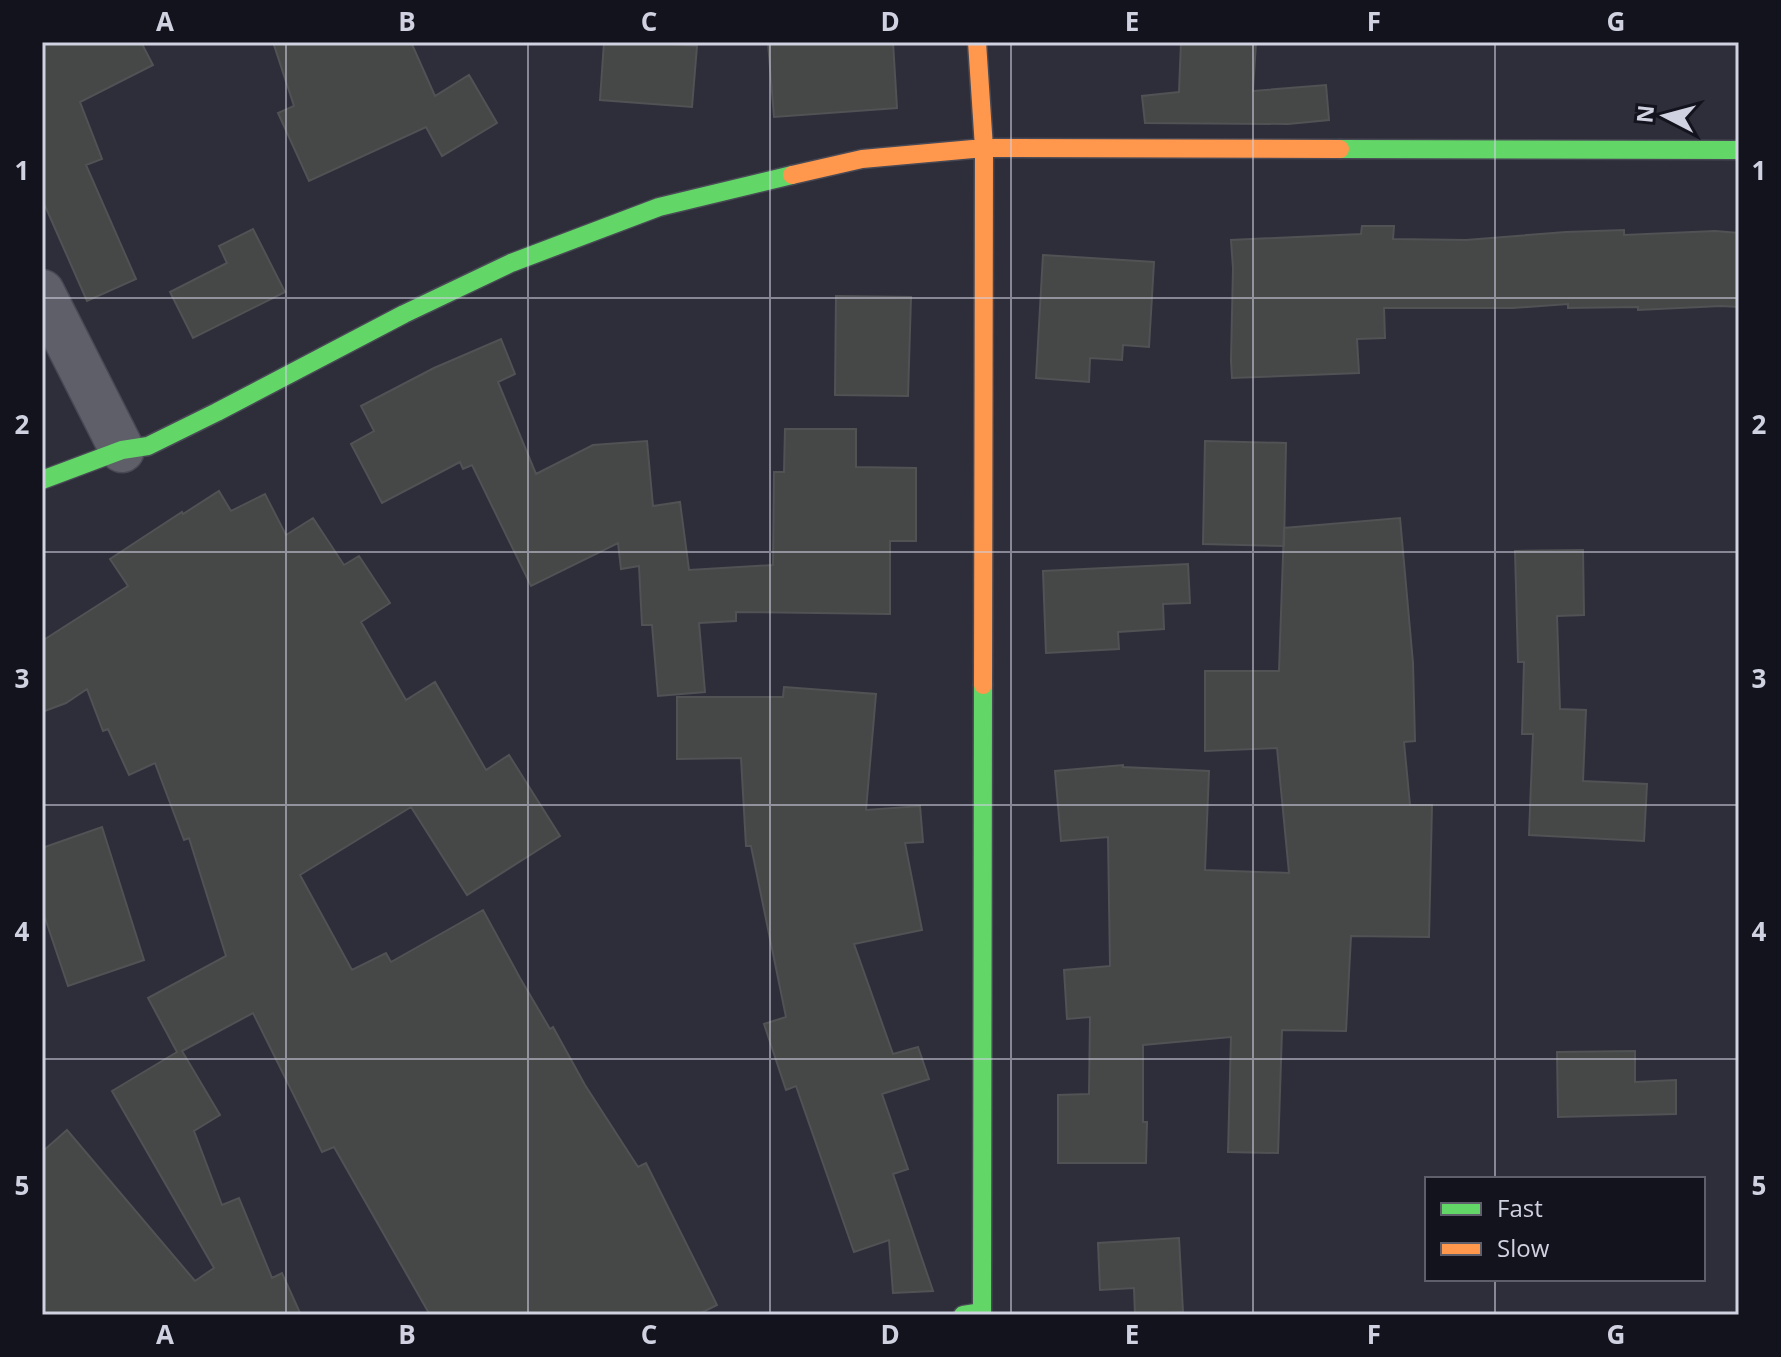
<svg xmlns="http://www.w3.org/2000/svg" width="1781" height="1357" viewBox="0 0 1781 1357" font-family="'Open Sans',sans-serif">
<style>
.building{fill:#454847;stroke:#505254;stroke-width:2}
.lines{fill:none;stroke-linecap:round;stroke-linejoin:round}
.street-casing{stroke:#484954;stroke-width:47}
.fast-casing{stroke:#484954;stroke-width:21}
.slow-casing{stroke:#484954;stroke-width:21}
.street{stroke:#5f5f6a;stroke-width:44}
.fast{stroke:#63d668;stroke-width:18}
.slow{stroke:#ff974d;stroke-width:18}
.grid{fill:none;stroke:#d1d2e1;stroke-width:2;stroke-opacity:0.55}
.neatline{fill:none;stroke:#d1d2e1;stroke-width:3}
.grid-label{font-size:26px;text-anchor:middle;font-weight:bold;fill:#d1d2e1}
</style>
<rect width="100%" height="100%" fill="#2e2e3b"/>
<!-- building -->
<path class="building" d="M42,42H141L153,65L80,102L102,159L86,165L136,279L87,301L42,199Z
M273,42H411L435,96L469,75L497,123L442,156L426,127L309,181L278,113L294,106Z
M604,42H643L697,46L692,107L600,100Z
M768,42H893L897,108L774,117Z
M1181,42H1256L1253,91L1326,85L1329,120L1288,124L1145,123L1142,96L1179,92Z
M1362,226H1394L1393,239L1466,240L1566,232L1624,230V235L1715,231L1739,233V307L1721,306L1638,310V307L1568,308V304L1513,308H1384L1385,338L1357,339L1359,373L1232,378L1231,361L1233,268L1231,240L1361,234Z
M253,229L285,292L193,338L170,292L227,263L219,246Z
M1043,255L1154,262L1149,347L1123,345L1122,360L1090,358L1089,382L1036,378Z
M836,296L911,297L908,396L835,395Z
M501,339L515,374L498,382L536,474L593,445L647,441L653,506L680,502L689,570L773,565L774,472H784L785,429H856V467L916,468V541H890V614L736,612V621L699,623L705,692L658,696L652,625H642L639,566L621,569L618,543L531,586L472,465L463,469L460,462L382,503L351,444L374,431L361,406L434,368Z
M1205,441L1286,443L1284,546L1203,544Z
M219,491L231,511L265,494L286,535L313,518L344,565L359,556L390,603L361,622L406,700L435,682L486,770L509,755L560,836L467,895L411,807L300,875L352,970L386,953L391,962L483,910L520,978L550,1029L553,1027L585,1085L638,1167L646,1163L717,1305L697,1315H430L334,1147L322,1152L253,1013L182,1051L220,1115L194,1131L222,1205L239,1198L272,1278L282,1273L301,1315H42V1152L67,1130L195,1281L214,1268L112,1091L177,1052L148,998L226,956L189,838L184,840L155,763L129,775L108,729L103,731L87,689L66,703L42,712V641L128,586L110,559L182,512L183,514Z
M1400,518L1413,663L1415,741L1404,742L1410,805H1432L1429,937L1351,936L1346,1031L1282,1030L1278,1153L1228,1152L1231,1037L1143,1045V1122H1147L1146,1163H1058V1095L1089,1094L1090,1017L1067,1019L1064,970L1110,966L1108,837L1061,841L1055,771L1123,765V767L1209,771L1205,870L1289,873L1277,748L1205,751V671H1279L1284,528Z
M1583,550L1584,615L1557,616L1560,709L1586,710L1583,781L1647,784L1644,841L1529,835L1533,734H1522L1524,662H1518L1515,551Z
M1188,564L1190,603L1163,604L1164,629L1118,632L1119,649L1046,653L1043,571Z
M784,687L876,694L866,810L920,806L923,842L905,843L922,930L854,944L893,1054L918,1047L929,1079L882,1094L908,1169L893,1174L933,1291L893,1293L889,1240L854,1252L796,1086L786,1090L764,1024L786,1017L751,846H746L741,758L677,759V697H783Z
M102,827L144,960L68,986L42,909V848Z
M1635,1051V1082L1676,1080V1114L1558,1117L1557,1052Z
M1179,1238L1183,1312L1135,1315L1134,1288L1100,1290L1098,1243Z"/>
<g class="lines">
<!-- street casing -->
<g class="street-casing">
<path id="street" d="M42,292L122,450"/>
</g>
<!-- fast casing -->
<g class="fast-casing">
<path id="fast" d="M1340,149L1739,150
M42,480L122,450L148,446L217,412L404,314L511,263L659,207L792,175
M963,1315L982,1312L983,685"/>
</g>
<!-- slow casing -->
<g class="slow-casing">
<path id="slow" d="M977,42L984,148L983,685
M792,175L862,159L984,148L1340,149"/>
</g>
<!-- street -->
<use href="#street" class="street"/>
<!-- fast -->
<use href="#fast" class="fast"/>
<!-- slow -->
<use href="#slow" class="slow"/>
</g>
<!-- grid -->
<path class="grid" d="M286,42V1315M528,42V1315M770,42V1315M1011,42V1315M1253,42V1315M1495,42V1179M42,298H1739M42,552H1739M42,805H1739M42,1059H1739M1495,1279V1315"/>
<!-- border -->
<rect width="1781" height="1357" fill="none" stroke="#13131d" stroke-width="88"/>
<!-- legend -->
<rect x="1425" y="1177" width="280" height="104" fill="#13131d" stroke="#5f5f6b" stroke-width="2"/>
<rect x="1441" y="1203" width="40" height="12" fill="#63d668" stroke="#5f5f6b" stroke-width="2"/>
<text x="1497" y="1217" font-size="24" fill="#d1d2e1">Fast</text>
<rect x="1441" y="1243" width="40" height="12" fill="#ff974d" stroke="#5f5f6b" stroke-width="2"/>
<text x="1497" y="1257" font-size="24" fill="#d1d2e1">Slow</text>
<!-- north arrow -->
<g transform="translate(1665 116) rotate(276)" stroke="#13131d" stroke-width="6" paint-order="stroke">
<path d="M0-6L14 30L0 20L-14 30Z" fill="#d1d2e1"/>
<text y="-12" font-size="22" font-weight="bold" text-anchor="middle" fill="#d1d2e1">N</text>
</g>
<rect x="44" y="44" width="1693" height="1269" class="neatline"/>
<g class="grid-label">
<text x="165" y="31">A</text>
<text x="407" y="31">B</text>
<text x="649" y="31">C</text>
<text x="890" y="31">D</text>
<text x="1132" y="31">E</text>
<text x="1374" y="31">F</text>
<text x="1616" y="31">G</text>
<text x="22" y="180">1</text>
<text x="1759" y="180">1</text>
<text x="22" y="434">2</text>
<text x="1759" y="434">2</text>
<text x="22" y="688">3</text>
<text x="1759" y="688">3</text>
<text x="22" y="941">4</text>
<text x="1759" y="941">4</text>
<text x="22" y="1195">5</text>
<text x="1759" y="1195">5</text>
<text x="165" y="1344">A</text>
<text x="407" y="1344">B</text>
<text x="649" y="1344">C</text>
<text x="890" y="1344">D</text>
<text x="1132" y="1344">E</text>
<text x="1374" y="1344">F</text>
<text x="1616" y="1344">G</text>
</g>
</svg>
